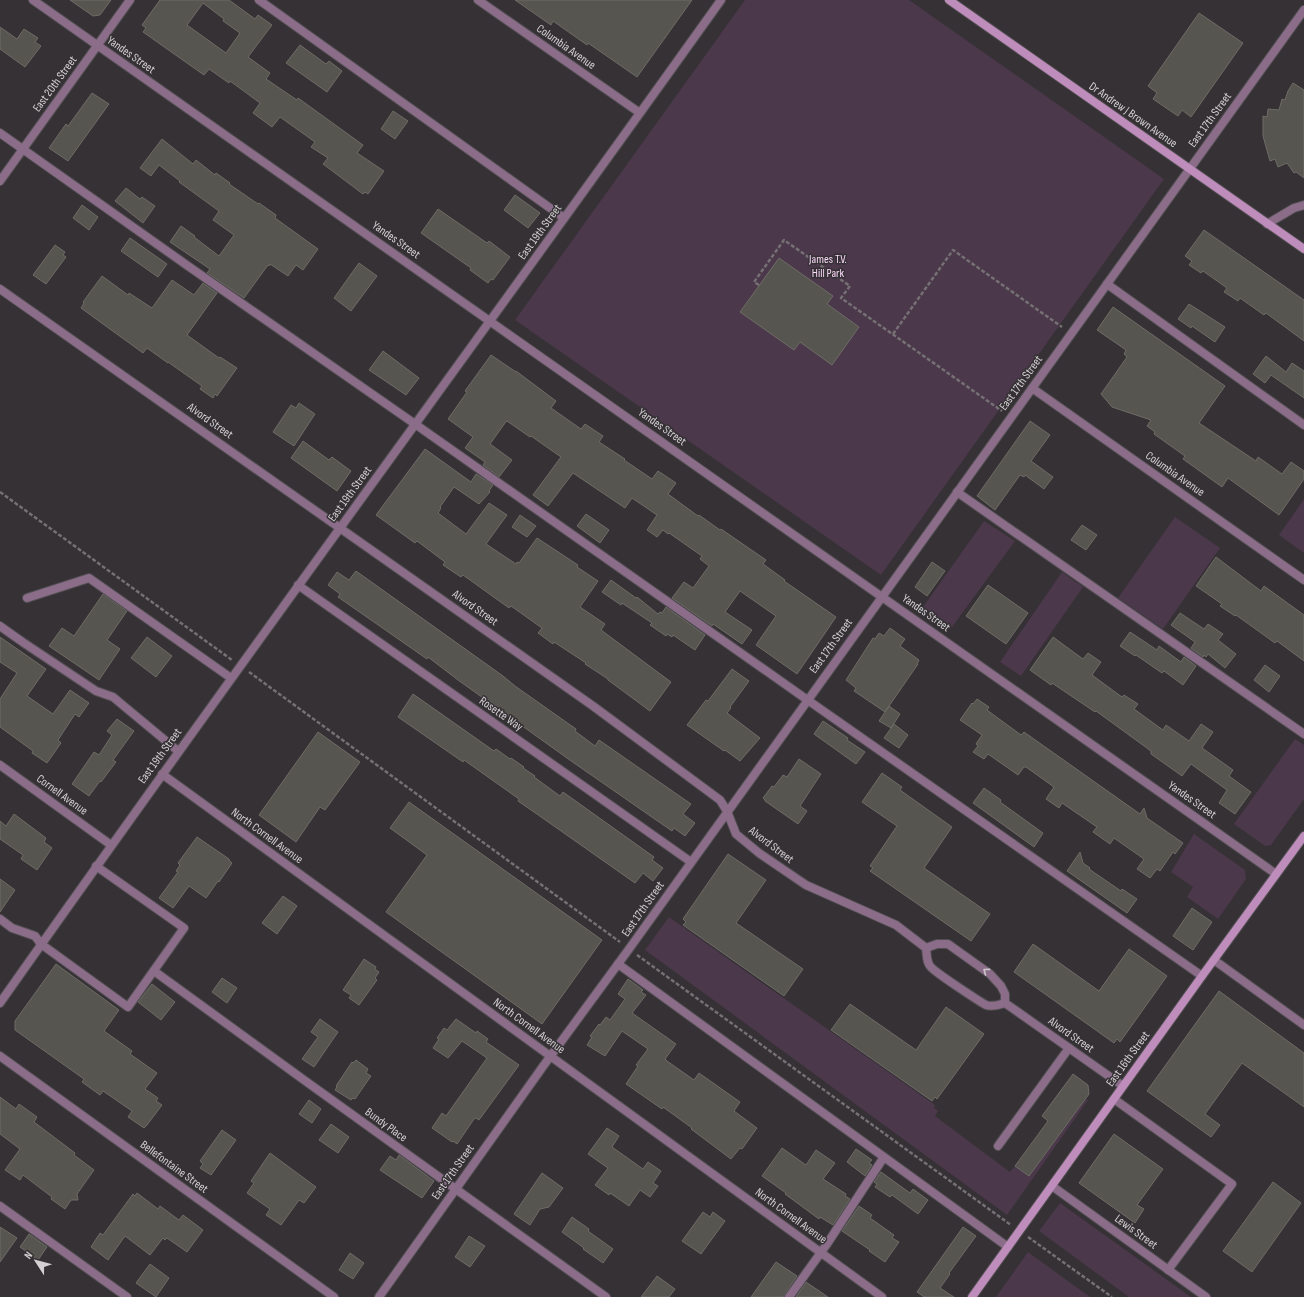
<svg xmlns="http://www.w3.org/2000/svg" width="1304" height="1297" viewBox="0 0 1304 1297" font-family="'Sofia Sans Condensed',sans-serif">
<style>
.green{fill:#4c384b}
.building{fill:#575550;stroke:#6e6c66;fill-rule:evenodd}
.lines{fill:none;stroke-linecap:round;stroke-linejoin:round}
.lane-casing{stroke:#514e51;stroke-width:10}
.street-casing{stroke:#514e51;stroke-width:10}
.secondary-casing{stroke:#514e51;stroke-width:10}
.path{stroke:#747073;stroke-width:2.5;stroke-dasharray:4 2;stroke-linecap:butt}
.lane{stroke:#8b6d8a;stroke-width:8}
.street{stroke:#8b6d8a;stroke-width:8}
.secondary{stroke:#be8dbb;stroke-width:8}
.oneway{stroke:#ccc6cb}
.labels{text-anchor:middle;dominant-baseline:central;stroke-width:3;stroke-linejoin:round;paint-order:stroke}
.street-label{font-size:12px;fill:#d3d0d2;stroke:#353135}
.park-label{font-size:12px;fill:#fad8f8;stroke:#353135}
</style>
<rect width="100%" height="100%" fill="#353135"/>
<!-- green -->
<path class="green" d="M745,0H909L1164,179L881,575L515,320Z
M1304,499V553L1279,535Z
M1175,517L1220,548L1163,629L1118,598Z
M984,521L1015,541L952,627L923,607Z
M1062,572L1083,587L1021,676L1000,662Z
M1295,739L1304,745V799L1271,845L1265,846L1234,824Z
M1194,834L1245,870L1246,879L1218,919L1187,897L1193,887L1171,872Z
M669,917L935,1105L934,1108L938,1111L935,1116L1010,1172L1015,1166L1029,1176L1086,1099L1088,1100L1007,1215L645,950Z
M1060,1203L1191,1297H1129L1039,1231Z
M1028,1252L1090,1297H996Z"/>
<!-- building -->
<path class="building" d="M70,0H111L100,15L93,16Z
M160,0H229L255,19L258,15L272,25L248,57L270,73L266,79L297,100L298,98L363,145L357,153L384,171L368,194L365,192L363,194L323,164L328,158L311,147L315,142L280,117L272,127L253,113L260,103L230,81L229,83L209,69L204,75L143,32L146,28L142,25ZM203,3L224,19L223,21L240,33L226,53L187,25Z
M515,0H692L637,77L588,43L587,45L553,21L551,25Z
M1199,13L1243,43L1191,117L1182,110L1178,116L1153,99L1157,93L1148,86Z
M0,27L17,39L24,29L38,38L35,42L41,46L25,67L0,49Z
M300,45L326,64L329,61L342,71L327,92L286,63Z
M1293,83L1304,90V178L1296,172L1294,173L1287,163L1278,167L1275,159L1270,161L1263,136V116L1267,117L1268,109L1279,110L1282,99L1285,100L1288,91Z
M92,93L109,104L68,161L49,148L66,124L68,126Z
M393,111L408,121L395,139L381,129Z
M162,139L193,164L196,160L215,175L216,173L230,183L229,184L258,204L259,203L276,215L275,218L318,249L303,270L296,265L288,276L270,264L269,266L268,265L244,298L207,273L210,269L170,242L181,226L195,236L194,237L219,256L234,235L213,220L219,211L179,182L180,181L159,165L151,176L140,168Z
M126,188L140,199L142,197L155,206L143,223L115,201Z
M515,195L540,213L528,228L504,210Z
M82,205L98,217L89,230L73,218Z
M438,209L487,243L489,241L510,257L493,280L491,279L488,283L470,270L471,268L421,233Z
M1204,230L1304,300V341L1266,313L1264,315L1240,298L1238,301L1224,292L1227,288L1203,271L1201,273L1189,265L1192,261L1185,256Z
M130,238L167,264L158,277L121,251Z
M55,245L65,252L63,255L66,257L46,284L33,275Z
M779,258L833,296L827,304L859,327L832,365L800,342L794,350L740,312Z
M359,263L377,276L351,311L334,298Z
M102,276L128,295L129,293L152,308L172,280L194,295L203,283L217,293L187,335L219,358L220,357L237,368L217,396L215,394L213,398L200,389L202,386L168,362V363L147,348L143,353L81,308L84,303L83,302Z
M1189,304L1225,327L1215,342L1192,326L1191,328L1178,319Z
M1113,307L1225,386L1199,423L1256,461L1258,457L1282,474L1291,462L1304,471V479L1279,515L1228,478L1222,487L1183,459L1185,456L1154,434L1155,432L1147,426L1151,420L1112,407L1101,394L1127,357L1124,354L1126,350L1097,330Z
M383,351L419,378L406,395L369,370Z
M491,355L516,372V371L556,401L551,408L581,429L585,424L603,436L599,442L625,459L624,460L652,479L658,471L676,483L668,494L698,516L699,515L720,530L721,529L766,560L763,564L785,580L784,581L836,617L797,674L756,645L776,616L740,591L725,612L752,630L742,644L713,624L712,626L672,598L684,582L693,588L709,566L700,559L702,556L669,533L668,534L663,530L657,537L647,530L657,515L632,498L625,508L573,473L548,506L533,495L561,457L531,436L530,437L507,421L505,423L490,444L512,460L499,477L483,465L485,462L465,448L473,437L448,419L467,392L465,391Z
M1266,356L1286,372L1292,363L1304,371V398L1271,375L1265,383L1253,374Z
M299,403L315,414L294,446L273,432L291,405L296,408Z
M1030,421L1050,435L1031,461L1053,477L1044,489L1025,475L1024,477L1020,475L995,510L977,496Z
M303,441L329,460L332,457L351,471L337,491L291,458Z
M425,449L471,482L476,474L493,485L489,491L490,492L479,504L454,487L440,507L441,508L438,513L466,534L489,503L507,515L486,544L516,564L517,562L519,563L537,538L578,565L577,567L598,581L580,607L605,624L601,630L671,682L650,711L608,680V679L585,664L586,663L554,642L553,644L538,633L542,628L511,606L509,608L463,575L461,577L443,565L445,562L417,541L415,543L376,515Z
M586,514L609,530L600,543L577,526Z
M520,515L536,526L527,537L512,527Z
M1082,525L1097,535L1086,550L1071,540Z
M1216,557L1261,591L1264,586L1304,615V661L1277,641L1275,643L1236,615L1235,616L1220,606L1222,604L1196,586Z
M932,562L945,571L927,596L915,587Z
M356,571L503,676L515,686L576,729L575,731L595,746L599,740L691,804L683,814L695,823L685,836L674,828L672,831L574,763L458,680L428,657L427,659L338,597L340,594L328,585L337,572L349,580Z
M611,580L636,598L637,597L658,614L660,612L662,613L666,607L705,635L695,650L673,635L672,637L667,634L666,636L650,625L652,623L622,603L621,605L602,592Z
M988,585L1028,613L1006,644L966,616Z
M103,594L127,611L107,640L120,649L99,680L49,646L62,628L74,636Z
M1180,613L1204,629L1208,624L1223,634L1218,640L1236,654L1225,668L1208,654L1206,657L1204,655L1203,657L1191,648L1195,642L1171,625Z
M890,628L905,639L900,646L919,660L917,664H918L889,706L900,714L891,728L879,721L889,706L885,712L854,691L856,688L846,680L873,638L875,639L879,633L884,636Z
M1130,632L1157,650L1159,646L1181,662L1184,657L1196,666L1183,685L1164,671L1162,673L1136,655L1135,656L1120,646Z
M0,637L46,669L27,696L53,714L70,690L89,703L79,717L75,714L58,740L61,743L47,763L32,753L33,751L0,727V699L17,673L0,662Z
M147,637L172,656L156,677L131,658Z
M1053,637L1083,659L1088,653L1101,662L1092,675L1122,697L1124,695L1138,704L1134,709L1163,730L1166,725L1189,741L1201,724L1213,732L1202,748L1233,770L1229,776L1251,792L1235,814L1219,803L1227,790L1191,764L1182,776L1151,754V751L1096,711L1095,712L1052,683L1051,685L1030,670Z
M1265,665L1280,676L1269,692L1254,680Z
M732,669L749,681L730,707L731,708L727,713L760,738L740,761L725,750L724,751L687,725L706,700L708,701Z
M413,694L494,751L496,749L510,759L511,758L524,767L523,768L535,776L534,777L560,796L563,792L654,857L652,860L663,868L653,881L643,873L635,883L534,812L518,801L519,799L464,760L463,762L398,717Z
M977,699L989,707L987,710L1021,735L1024,732L1140,814L1144,808L1147,818L1183,843L1175,854L1173,852L1160,871L1157,869L1150,878L1137,869L1144,859L1114,838L1110,844L1093,832L1097,827L1062,803L1059,808L1046,799L1054,787L1026,767H1024L1018,775L988,754L984,759L973,752L978,746L976,744L982,735L960,720L972,703L973,704Z
M117,719L134,731L113,760L116,762L101,782L100,781L89,796L72,784L94,752L99,755L112,735L107,731Z
M823,721L848,738L847,740L865,752L856,764L814,734Z
M894,724L908,735L899,748L884,738Z
M318,732L360,762L325,810L320,807L296,842L259,815Z
M799,759L821,774L800,806L807,811L798,824L765,801V800L763,798L772,786L774,787L783,775L787,777Z
M882,773L902,787L900,790L952,827L924,868L990,914L971,941L870,871L873,868L870,866L897,826L862,802Z
M984,788L1001,800L1000,802L1043,833L1034,847L973,803Z
M409,802L602,940L542,1024L386,912L427,855L390,828Z
M14,814L46,838L44,842L52,848L37,870L21,859L23,855L0,839V821L6,826Z
M197,837L229,859V860L232,863L219,882L218,881L206,898L189,886L173,908L159,898L178,872L176,871L180,865L178,863Z
M1080,852L1083,863L1090,868L1089,869L1121,891L1122,889L1137,899L1127,913L1067,871Z
M728,854L766,880L736,923L803,969L784,996L683,925L686,922L683,919Z
M0,879L15,890L0,912Z
M283,896L297,906L277,934L262,923Z
M1192,908L1212,922L1193,950L1173,936Z
M1033,944L1099,991L1129,949L1167,976L1120,1042L1117,1039L1114,1043L1014,972Z
M364,959L376,967L375,969L379,972L375,978L377,980L359,1005L349,998L351,995L343,990Z
M56,964L119,1010L104,1031L132,1051L130,1054L157,1073L145,1089L158,1098L156,1101L162,1105L147,1125L144,1128L128,1117L132,1111L103,1091L100,1095L82,1082L84,1079L15,1030V1021Z
M222,978L237,988L227,1003L212,992Z
M628,979L643,990L641,992L646,995L632,1013L676,1044L665,1059L667,1061L694,1080L699,1073L740,1102L734,1111L757,1128L742,1149L740,1148L731,1159L691,1129L692,1128L663,1107L662,1109L626,1084L638,1066L636,1065L648,1049L622,1031L605,1056L587,1045L592,1037L590,1036L599,1024L600,1025L606,1017L610,1020L625,999L618,994Z
M152,984L175,1002L161,1020L138,1002Z
M1219,991L1304,1053V1107L1242,1063L1205,1114L1220,1125L1211,1137L1147,1091Z
M850,1004L916,1050L946,1007L984,1034L937,1099L935,1097L932,1101L831,1030Z
M320,1019L338,1032L314,1067L302,1059L318,1037L311,1032Z
M456,1019L476,1033L477,1031L488,1039L486,1042L519,1065L479,1120L476,1118L474,1119L457,1144L453,1141L452,1142L432,1128L442,1113L446,1116L487,1058L462,1041L448,1058L433,1048L439,1039L437,1038L444,1028L447,1030Z
M356,1060L368,1069L366,1073L371,1076L355,1099L353,1098L351,1100L335,1090L337,1087L336,1086L352,1062L353,1063Z
M1073,1074L1088,1085L1089,1094L1029,1176L1015,1166L1048,1121L1042,1116Z
M0,1097L16,1109L19,1104L37,1117L34,1122L75,1153L74,1155L94,1170L77,1194L78,1200H71L65,1209L51,1199L52,1197L23,1175L20,1180L5,1170L20,1149L0,1134Z
M309,1100L321,1109L312,1123L299,1114Z
M331,1124L349,1137L338,1153L319,1140Z
M607,1128L619,1136L612,1147L643,1169L648,1162L661,1171L653,1183L658,1186L650,1197L640,1190L629,1206L610,1193L609,1195L595,1185L608,1168L588,1154Z
M222,1130L236,1140L211,1175L200,1168L203,1164L200,1161Z
M1114,1134L1163,1169L1137,1205L1144,1209L1135,1223L1079,1183Z
M782,1148L806,1165L816,1150L835,1163L823,1179L846,1194L845,1196L850,1199L833,1225L820,1217L819,1219L785,1194L786,1193L762,1176Z
M856,1149L872,1160L869,1163L872,1165L865,1176L847,1162Z
M270,1153L316,1187L304,1203L299,1200L281,1225L266,1215L270,1209L247,1193L254,1183L251,1181Z
M399,1155L434,1181L422,1198L380,1170L390,1156L396,1160Z
M881,1172L910,1193L913,1189L928,1200L918,1214L892,1195L890,1197L875,1187L877,1184L874,1182Z
M542,1173L563,1188L549,1207L540,1209L530,1225L514,1214Z
M1273,1182L1301,1203L1252,1272L1223,1251Z
M137,1193L158,1209L160,1206L179,1220L183,1215L203,1230L187,1252L167,1238L165,1240L163,1238L150,1255L125,1236L108,1260L91,1247L100,1233L103,1235L133,1194L135,1196Z
M859,1206L872,1215L870,1218L894,1235L892,1238L899,1242L885,1262L869,1251L870,1250L842,1231Z
M703,1212L710,1217L713,1212L725,1221L701,1254L682,1241Z
M572,1217L589,1229L588,1231L613,1249L603,1263L583,1249L584,1248L562,1232Z
M0,1227L17,1238L0,1262Z
M963,1227L976,1236L949,1273L950,1274L940,1288L954,1297H924L917,1292Z
M29,1234L47,1247L38,1260L20,1247Z
M469,1236L485,1246L470,1267L455,1257Z
M350,1253L364,1263L353,1279L339,1270Z
M776,1262L797,1276L785,1294L784,1297H751Z
M150,1264L169,1278L156,1297L136,1283Z
M657,1276L675,1289L669,1297H641Z
M806,1282L828,1297H796Z"/>
<g class="lines">
<!-- lane casing -->
<g class="lane-casing">
<path id="lane" d="M259,0L564,218
M0,133L188,266L415,424L799,694L1202,976
M1267,224L1294,208L1304,205
M1107,284L1304,425
M957,492L1304,734
M27,598L89,578L231,678
M0,626L24,643L96,691L113,697L178,751
M0,919L12,928L35,936L41,944L128,1007L184,928L96,866
M618,964L1008,1247
M1114,1099L1232,1184L1168,1270
M998,1146L1069,1048
M0,1206L127,1297
M789,1297L827,1244L884,1157"/>
</g>
<!-- street casing -->
<g class="street-casing">
<path id="street" d="M33,0L1276,874
M478,0L640,113
M0,181L130,0
M0,289L593,706L720,800L727,811L736,834L759,853L806,885L896,925L926,948
M1032,388L1304,580
M298,585L691,862
M0,765L111,845
M162,774L882,1297
M926,948L937,944H948L990,974L1001,986L1005,994V1003
M926,948C927,953 926,961 930,966C934,972 979,1001 986,1005C992,1007 999,1005 1005,1003
M1214,960L1304,1025
M154,971L304,1080L606,1297
M0,1003C237,666 482,335 721,0
M1005,1003L1123,1086
M0,1056L334,1297
M1052,1186L1206,1297
M379,1297L544,1065L629,949L1304,10"/>
</g>
<!-- secondary casing -->
<g class="secondary-casing">
<path id="secondary" d="M949,0L1304,249
M972,1297L1202,976L1304,836"/>
</g>
<!-- path -->
<path class="path" d="M759,285L754,282L784,240L850,286L841,298L1002,411
M893,334L953,250L1062,327
M0,492L232,660
M249,672L620,942
M637,955L1011,1225
M1028,1237L1112,1297"/>
<!-- lane -->
<use href="#lane" class="lane"/>
<!-- street -->
<use href="#street" class="street"/>
<!-- secondary -->
<use href="#secondary" class="secondary"/>
</g>
<!-- one-way arrows -->
<defs><path id="oneway-chevron" d="M-2-3.5L2.5 0L-2 3.5" fill="none" stroke-width="1.6" stroke-linecap="round" stroke-linejoin="round"/></defs>
<use class="oneway" href="#oneway-chevron" transform="translate(986 971) rotate(-143)"/>
<g class="labels">
<!-- street labels -->
<g class="street-label">
<text transform="translate(566 47) rotate(35)">Columbia Avenue</text>
<text transform="translate(131 55) rotate(35)">Yandes Street</text>
<text transform="translate(55 84) rotate(-54)">East 20th Street</text>
<text transform="translate(1133 115) rotate(35)">Dr Andrew J Brown Avenue</text>
<text transform="translate(1210 120) rotate(-54)">East 17th Street</text>
<text transform="translate(540 232) rotate(-54)">East 19th Street</text>
<text transform="translate(396 240) rotate(35)">Yandes Street</text>
<text transform="translate(1021 383) rotate(-54)">East 17th Street</text>
<text transform="translate(210 421) rotate(35)">Alvord Street</text>
<text transform="translate(662 427) rotate(35)">Yandes Street</text>
<text transform="translate(1175 474) rotate(35)">Columbia Avenue</text>
<text transform="translate(350 494) rotate(-54)">East 19th Street</text>
<text transform="translate(475 608) rotate(35)">Alvord Street</text>
<text transform="translate(926 613) rotate(35)">Yandes Street</text>
<text transform="translate(831 646) rotate(-54)">East 17th Street</text>
<text transform="translate(501 714) rotate(35)">Rosette Way</text>
<text transform="translate(160 756) rotate(-54)">East 19th Street</text>
<text transform="translate(62 795) rotate(36)">Cornell Avenue</text>
<text transform="translate(1192 800) rotate(35)">Yandes Street</text>
<text transform="translate(267 836) rotate(36)">North Cornell Avenue</text>
<text transform="translate(771 845) rotate(37)">Alvord Street</text>
<text transform="translate(643 909) rotate(-55)">East 17th Street</text>
<text transform="translate(529 1026) rotate(36)">North Cornell Avenue</text>
<text transform="translate(1071 1035) rotate(35)">Alvord Street</text>
<text transform="translate(1128 1059) rotate(-54)">East 16th Street</text>
<text transform="translate(386 1125) rotate(36)">Bundy Place</text>
<text transform="translate(174 1167) rotate(36)">Bellefontaine Street</text>
<text transform="translate(453 1172) rotate(-55)">East 17th Street</text>
<text transform="translate(791 1216) rotate(36)">North Cornell Avenue</text>
<text transform="translate(1136 1232) rotate(36)">Lewis Street</text>
</g>
<!-- park labels -->
<g class="park-label">
<text x="828" y="259">James T.V.<tspan x="828" dy="14">Hill Park</tspan></text>
</g>
</g>
<!-- north arrow -->
<g transform="translate(36 1261) rotate(306)" stroke="#353135" stroke-width="3" paint-order="stroke">
<path d="M0-3L7 15L0 10L-7 15Z" fill="#d3d0d2"/>
<text y="-6" font-size="11" font-weight="bold" text-anchor="middle" fill="#d3d0d2">N</text>
</g>
</svg>
